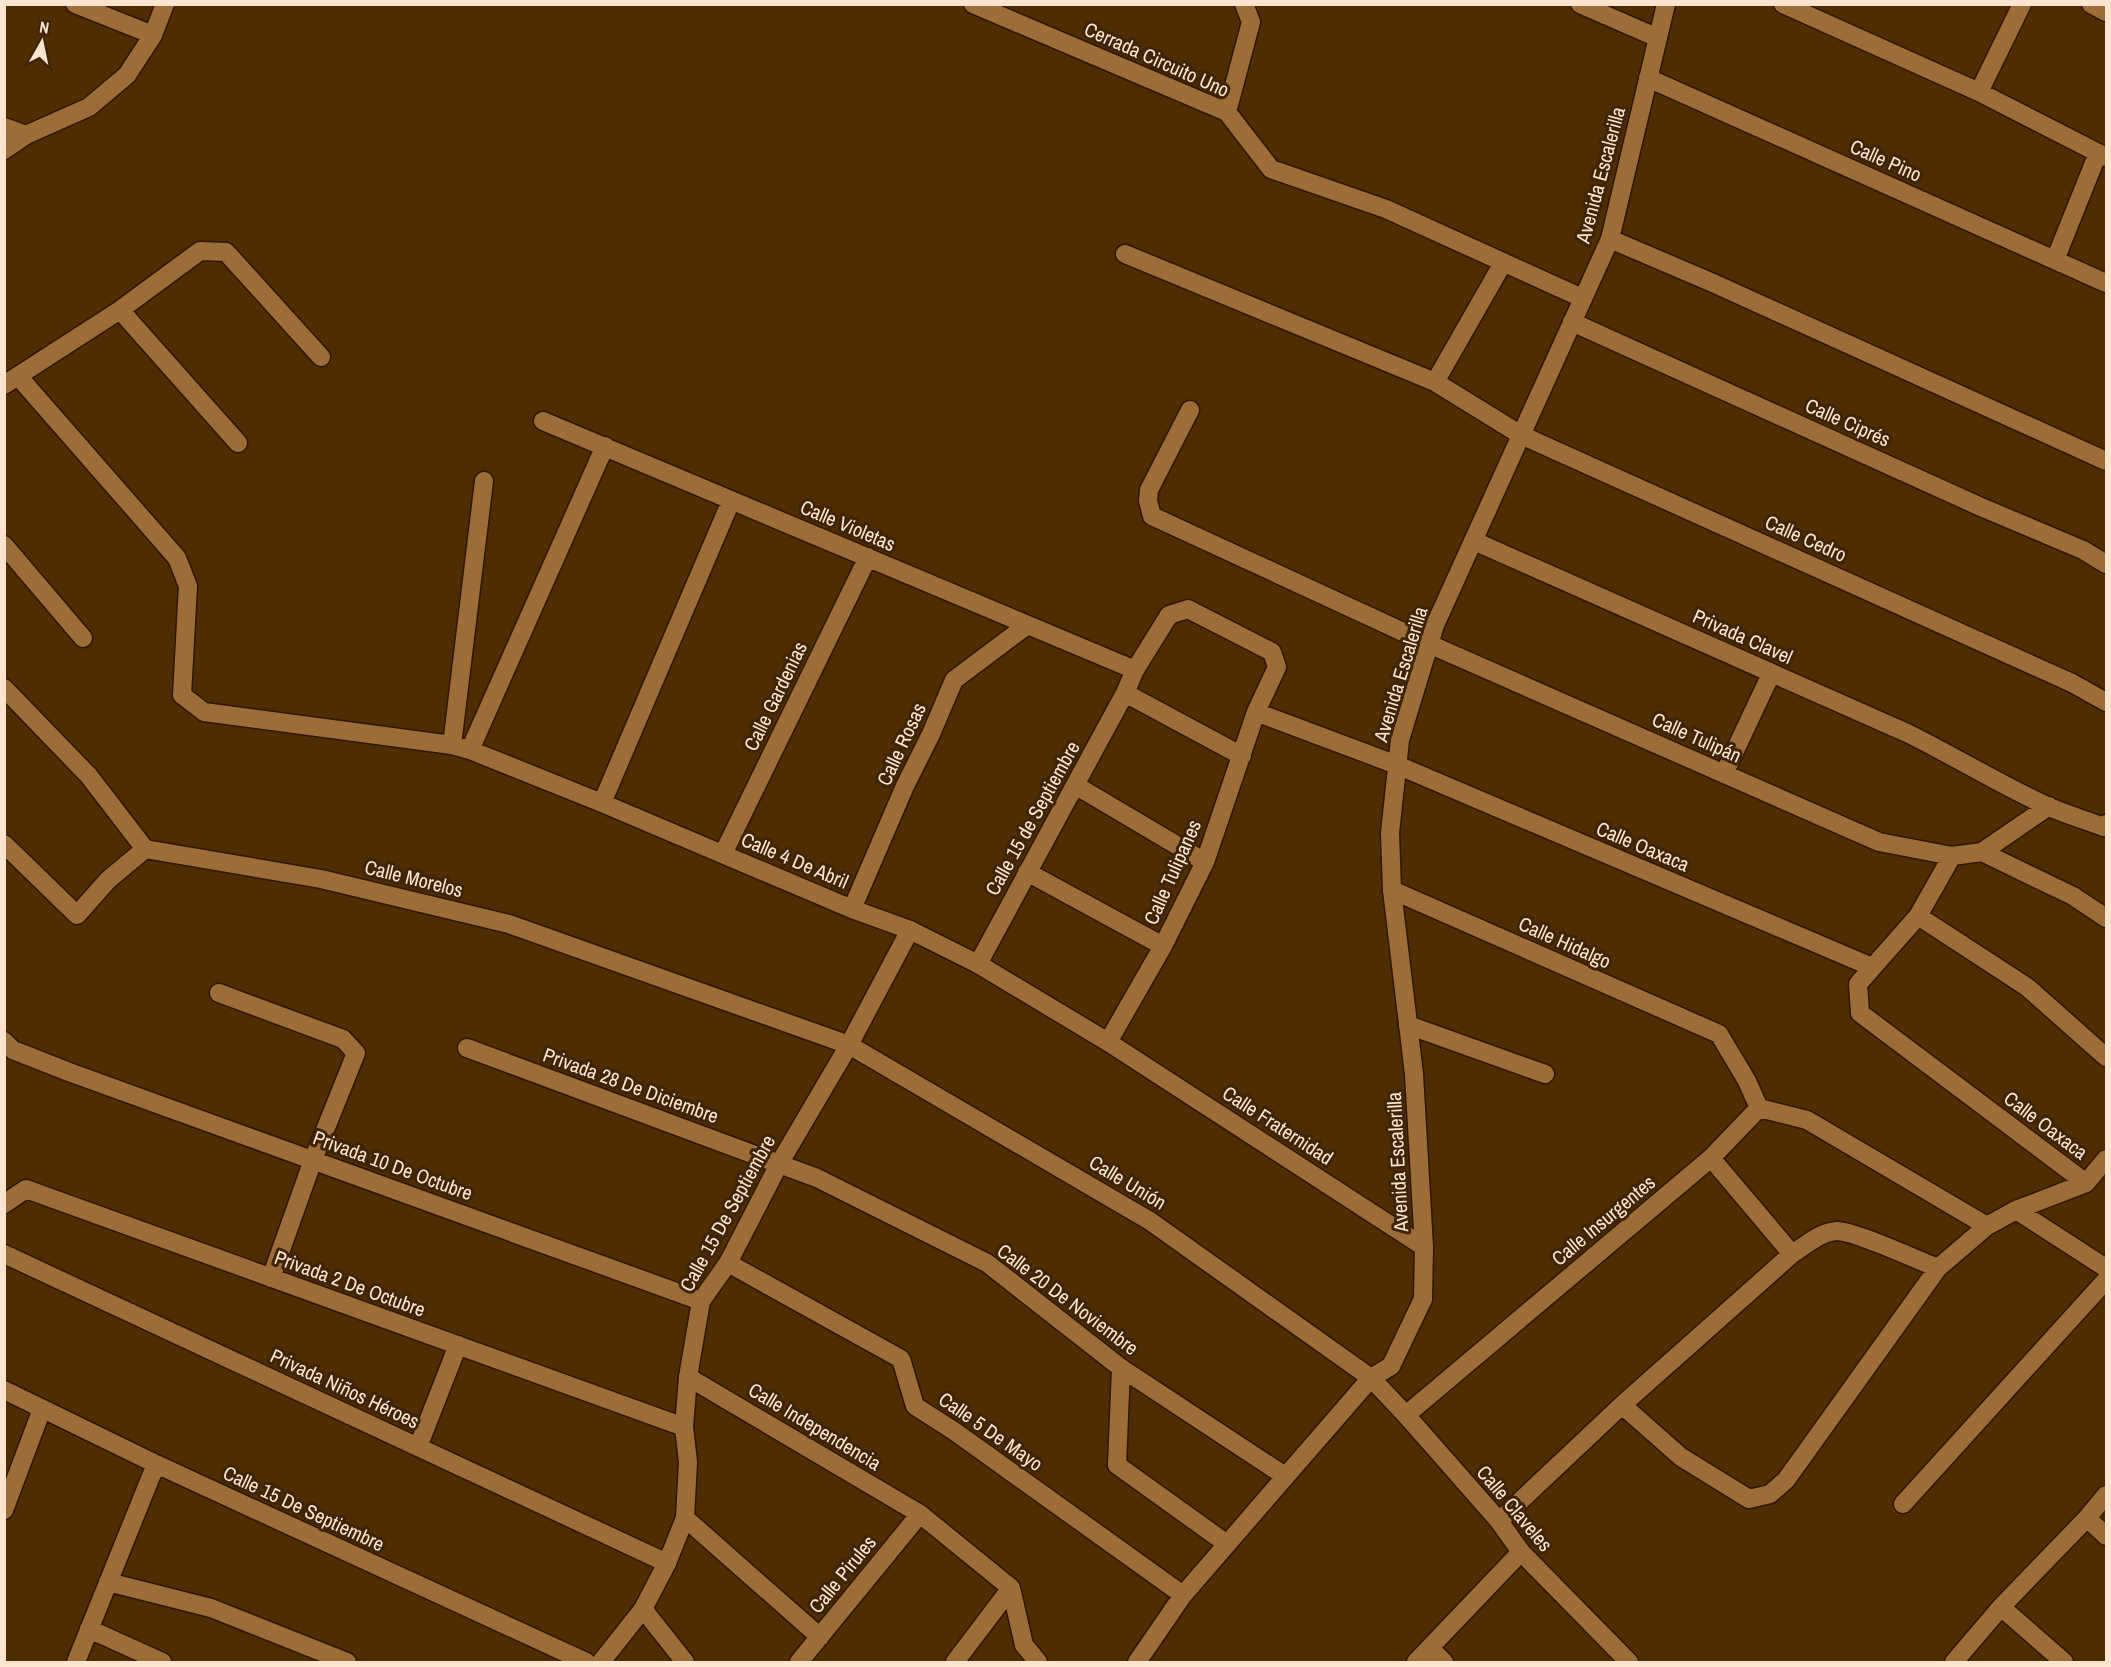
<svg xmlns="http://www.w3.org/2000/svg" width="2111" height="1667" viewBox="0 0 2111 1667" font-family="'Archivo Narrow',sans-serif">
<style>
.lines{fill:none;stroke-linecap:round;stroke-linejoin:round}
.street-casing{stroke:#2e1700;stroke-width:21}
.secondary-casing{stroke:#2e1700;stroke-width:21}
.street{stroke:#9d6d38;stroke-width:18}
.secondary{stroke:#9d6d38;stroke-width:18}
.labels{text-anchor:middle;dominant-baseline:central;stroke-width:6;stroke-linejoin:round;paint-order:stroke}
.street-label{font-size:20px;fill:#fce5d0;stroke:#3e2508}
</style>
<rect width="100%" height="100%" fill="#4f2d00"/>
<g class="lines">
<!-- street casing -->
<g class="street-casing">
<path id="street" d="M75,4L153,35
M973,4L1227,112L1271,169L1386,209L1582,298
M1580,4L1658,38
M1783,4L1979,92L2106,157
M2091,4L2106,12
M1648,78L2106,283
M1979,92L2022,4
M1227,112L1251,22L1244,4
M4,127L26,135
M1610,239L1713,283L2106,461
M1125,254L1435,382
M2055,260L2098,153
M1503,263L1435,382L1521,435L2072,683L2106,702
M120,310L238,443
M1572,322L1981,507L2083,550L2106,564
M18,376L177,558L188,586L182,695L204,712L452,745L470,750L602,803L852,909L910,930
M4,385L120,310L200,251L226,252L321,357
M1190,410L1149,490L1148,501L1152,516L1429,644L1879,842L1952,856L1982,852L2073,896L2106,918
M543,421L1135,670
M1474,541L1907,733C1954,756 1999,784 2047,806C2065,814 2085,820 2104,827L2106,824
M4,545L83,638
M4,688L89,776L145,849
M1125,693L1242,756
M1256,712L1397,765L1872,967
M452,745L484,481
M470,750L605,446
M1724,774L1771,674
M1075,785L1205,862
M602,803L731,501
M4,844L77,915L108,880L145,849L321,879L509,924L849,1045L1150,1221L1371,1378L1183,1595L1137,1662
M1982,852L2049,806
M723,854L868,557
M1952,856L1918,916L1858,984L1860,1013L2086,1183
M1027,872L1163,946
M1392,890L1719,1034L1747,1081L1759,1108L1711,1158L1406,1415
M852,909L905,786L931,734L954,680L1026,626
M1918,916L2027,987L2106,1057
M978,964L1125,693L1135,670L1169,615L1188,609L1272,652L1277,667L1256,712L1205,862L1163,946L1108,1042
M219,993L343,1039L356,1053L313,1160L271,1278
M1408,1025L1545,1074
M4,1041L13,1050L69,1072L701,1301
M467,1048L817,1178L987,1263L1121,1368L1285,1476
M1759,1108L1807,1120L1987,1226
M4,1204L26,1189L684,1427
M2016,1210L2106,1268
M4,1254L667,1563
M1792,1254C1806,1245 1820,1232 1837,1231C1855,1231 1917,1260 1938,1268L1987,1226L2016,1210L2086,1183L2106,1159
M728,1263L901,1359L915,1406L954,1431L1183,1595
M1121,1368L1117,1465L1227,1544
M688,1377L920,1514L1011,1588L1024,1645L1038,1662
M4,1390L156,1464L586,1662
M1622,1405L1681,1457L1749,1499L1770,1494L1786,1480L1938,1268
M418,1447L458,1345
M1903,1504L2106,1280
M4,1510L42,1409
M685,1518L820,1637
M2087,1518L2106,1536
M1499,1521L1622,1405L1792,1254L1711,1158
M108,1582L211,1608L347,1662
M2001,1607L2064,1662
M643,1609L685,1662
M89,1629L162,1662
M1430,1648L1444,1662
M76,1662L156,1464
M799,1662L920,1514
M955,1662L1011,1588
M1416,1662L1521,1552
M1954,1662L2001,1607L2087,1518L2106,1495"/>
</g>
<!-- secondary casing -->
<g class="secondary-casing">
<path id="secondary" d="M4,150L26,135L89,107L127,75L153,35L165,4
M601,1662L643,1609L667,1563L685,1518L688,1462L684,1427L688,1377L701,1301L728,1263L779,1164L849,1045L910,930L978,964L1108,1042L1424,1247
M1629,1662L1521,1552L1499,1521L1406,1415L1371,1378L1391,1366L1423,1299L1424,1247L1414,1074L1392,890L1390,833L1400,740L1435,625L1610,239L1666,4"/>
</g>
<!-- street -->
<use href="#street" class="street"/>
<!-- secondary -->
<use href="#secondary" class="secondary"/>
</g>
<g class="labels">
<!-- street labels -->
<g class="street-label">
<text transform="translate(1157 59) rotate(24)">Cerrada Circuito Uno</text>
<text transform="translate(1886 160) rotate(24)">Calle Pino</text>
<text transform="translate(1600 175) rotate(-75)">Avenida Escalerilla</text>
<text transform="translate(1848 422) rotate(24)">Calle Ciprés</text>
<text transform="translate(848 525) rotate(23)">Calle Violetas</text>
<text transform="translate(1806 538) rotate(24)">Calle Cedro</text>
<text transform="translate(1743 636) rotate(24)">Privada Clavel</text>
<text transform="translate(1400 674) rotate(-73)">Avenida Escalerilla</text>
<text transform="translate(775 696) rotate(-64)">Calle Gardenias</text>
<text transform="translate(1697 737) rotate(24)">Calle Tulipán</text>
<text transform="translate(901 744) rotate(-65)">Calle Rosas</text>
<text transform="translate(1032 818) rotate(-61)">Calle 15 de Septiembre</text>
<text transform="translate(1643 846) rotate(23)">Calle Oaxaca</text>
<text transform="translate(795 860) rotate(23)">Calle 4 De Abril</text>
<text transform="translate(1172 872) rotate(-66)">Calle Tulipanes</text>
<text transform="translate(414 878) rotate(14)">Calle Morelos</text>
<text transform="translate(1565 942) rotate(24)">Calle Hidalgo</text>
<text transform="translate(631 1085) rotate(20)">Privada 28 De Diciembre</text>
<text transform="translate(1278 1125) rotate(33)">Calle Fraternidad</text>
<text transform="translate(2046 1125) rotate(37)">Calle Oaxaca</text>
<text transform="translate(1397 1162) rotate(-93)">Avenida Escalerilla</text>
<text transform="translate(393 1165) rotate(20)">Privada 10 De Octubre</text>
<text transform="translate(1128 1182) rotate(31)">Calle Unión</text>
<text transform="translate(727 1213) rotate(-61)">Calle 15 De Septiembre</text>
<text transform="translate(1603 1220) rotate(-40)">Calle Insurgentes</text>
<text transform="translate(350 1283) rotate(20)">Privada 2 De Octubre</text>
<text transform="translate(1068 1299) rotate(37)">Calle 20 De Noviembre</text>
<text transform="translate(345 1388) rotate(25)">Privada Niños Héroes</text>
<text transform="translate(815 1426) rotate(31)">Calle Independencia</text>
<text transform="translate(991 1431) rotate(35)">Calle 5 De Mayo</text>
<text transform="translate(304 1508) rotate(25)">Calle 15 De Septiembre</text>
<text transform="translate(1515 1508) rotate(50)">Calle Claveles</text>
<text transform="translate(842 1574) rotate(-51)">Calle Pirules</text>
</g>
</g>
<!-- border -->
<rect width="2111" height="1667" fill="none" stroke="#fce5d0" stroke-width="12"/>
<!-- north arrow -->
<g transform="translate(42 42) rotate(9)" stroke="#3e2508" stroke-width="4.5" paint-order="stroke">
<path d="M0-4.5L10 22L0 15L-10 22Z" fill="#fce5d0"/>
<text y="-9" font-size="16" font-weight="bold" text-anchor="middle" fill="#fce5d0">N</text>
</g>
</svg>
